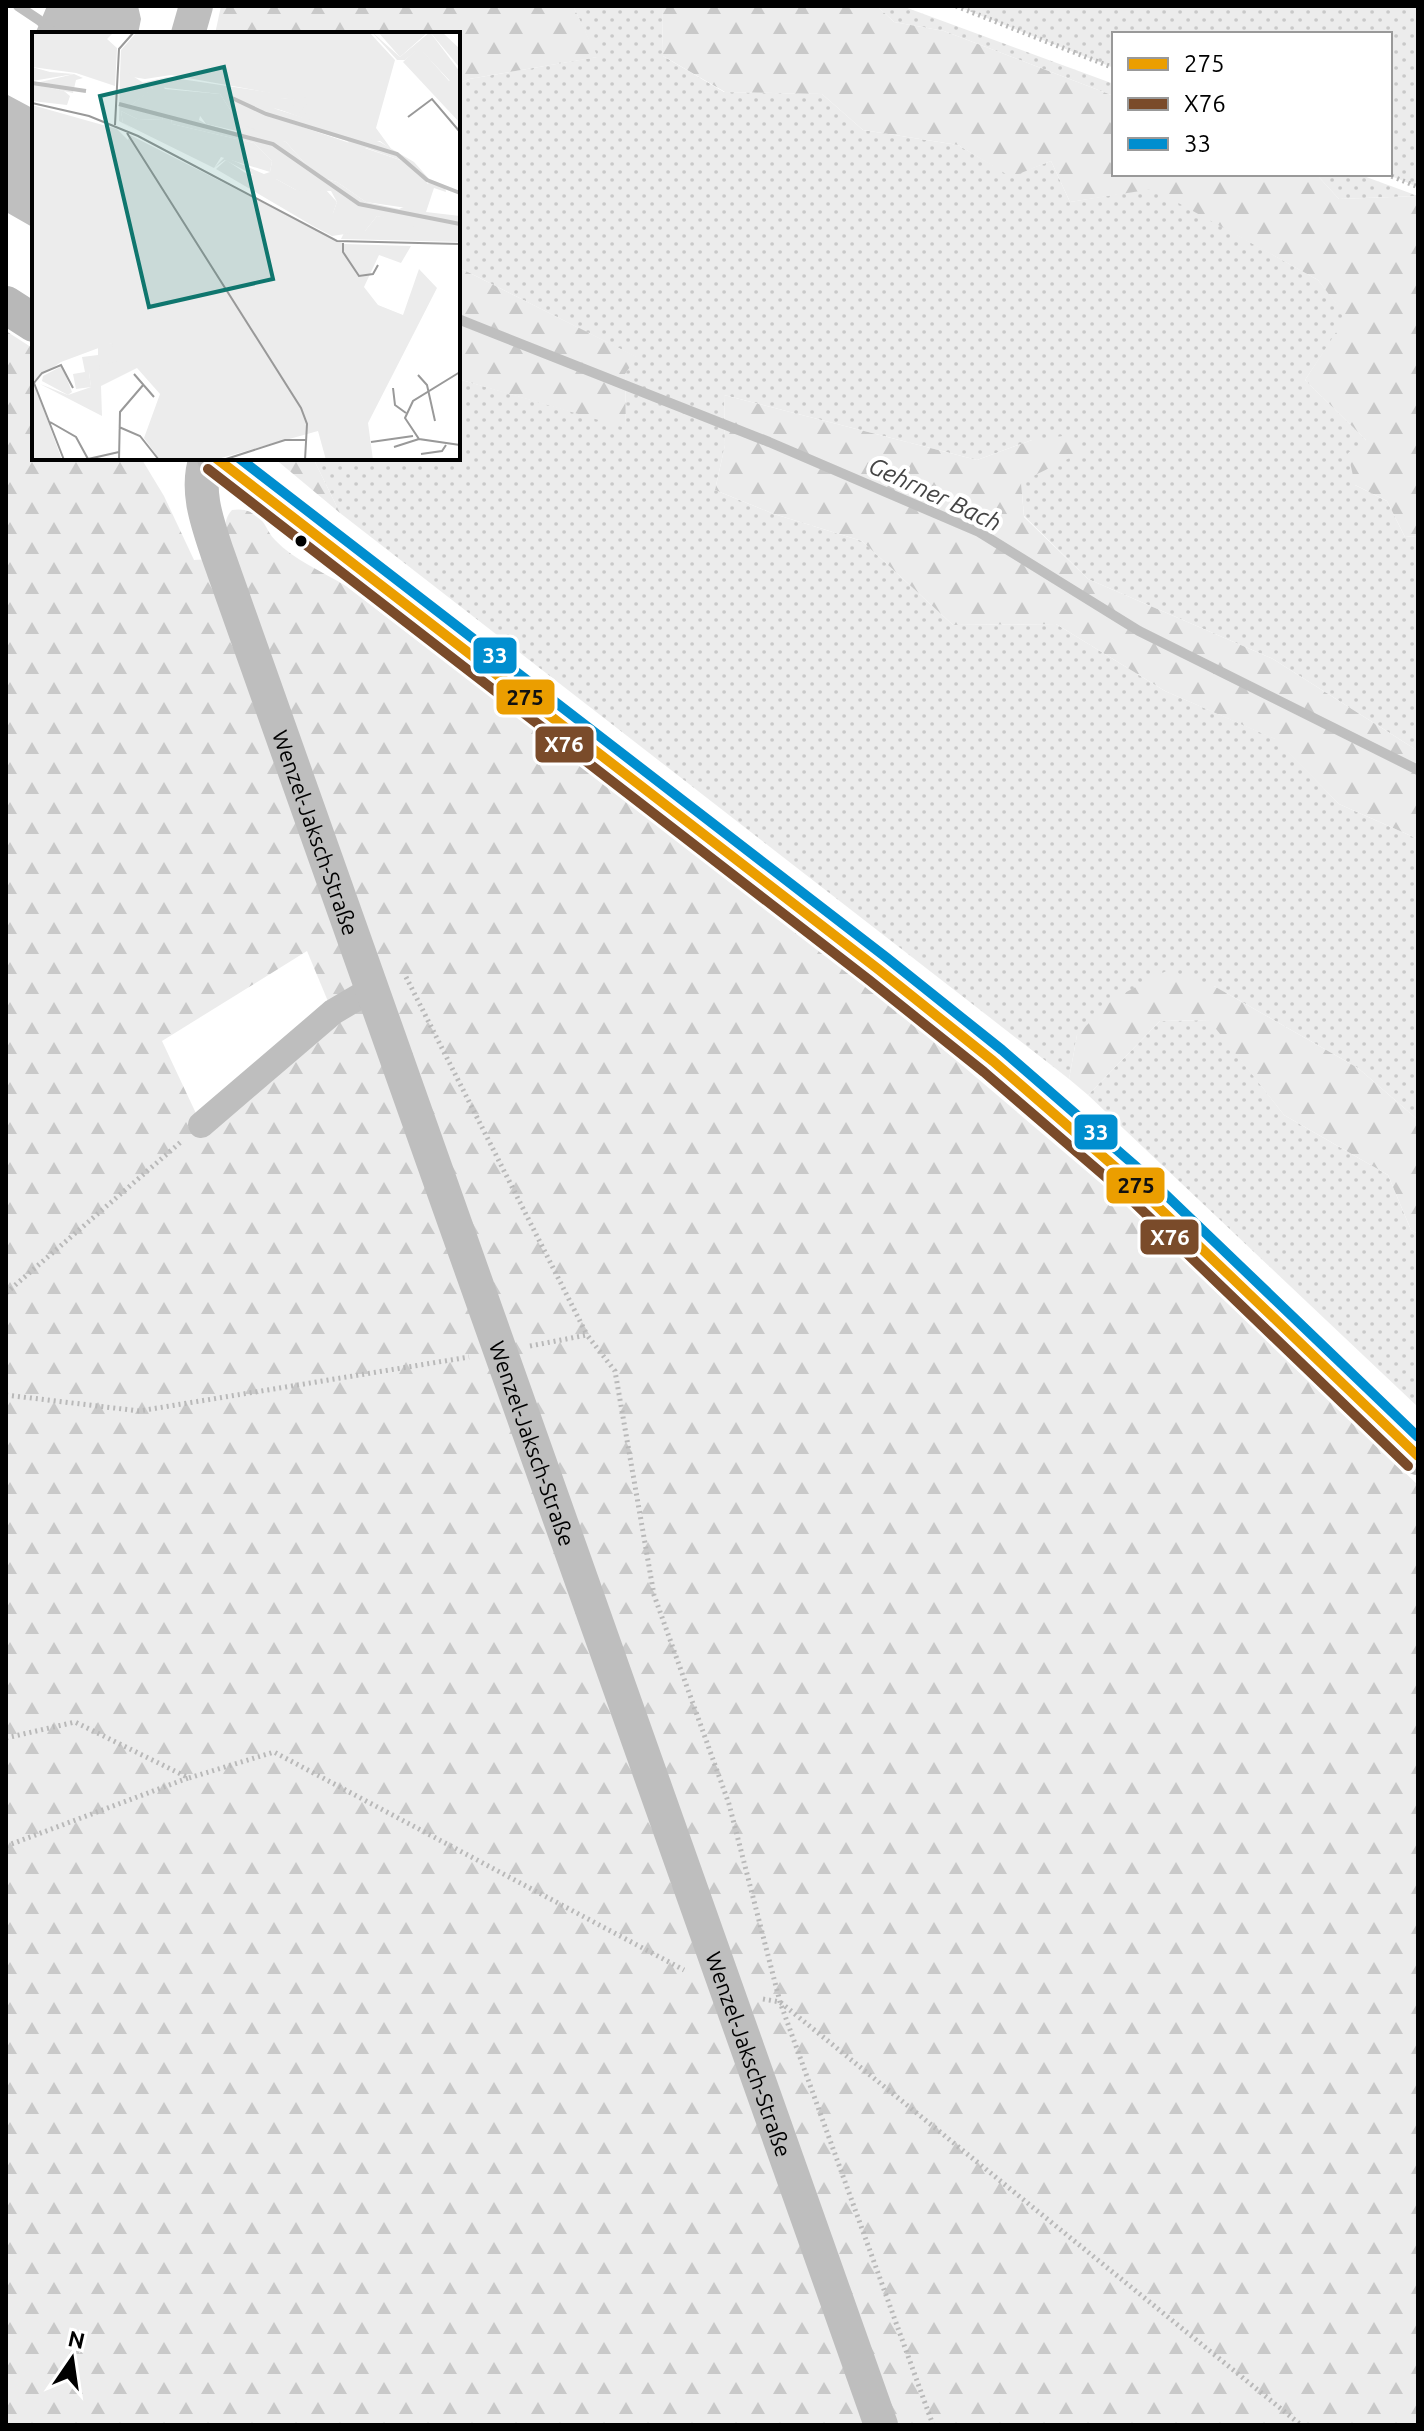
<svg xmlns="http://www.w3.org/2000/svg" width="1424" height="2431" viewBox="0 0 1424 2431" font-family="Ubuntu,sans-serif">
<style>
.grass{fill:url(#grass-dots)}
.forest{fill:url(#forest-firs);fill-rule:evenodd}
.water{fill:#bfbfbf}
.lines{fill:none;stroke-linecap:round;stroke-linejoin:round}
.stream{stroke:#bfbfbf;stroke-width:10}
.path{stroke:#b9b9b9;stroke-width:5;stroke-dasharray:2 4;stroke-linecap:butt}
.minor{stroke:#bebebe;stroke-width:26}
.tertiary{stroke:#bebebe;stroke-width:34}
.secondary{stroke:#b8b8b8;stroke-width:38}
.bus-1-casing{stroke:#fff;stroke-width:16}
.bus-2-casing{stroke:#fff;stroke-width:16}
.bus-3-casing{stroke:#fff;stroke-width:16}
.bus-1{stroke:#eb9e00;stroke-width:10}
.bus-2{stroke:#7a4b2a;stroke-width:10}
.bus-3{stroke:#008ecf;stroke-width:10}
.bus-dot{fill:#000;stroke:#fff;stroke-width:3}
.labels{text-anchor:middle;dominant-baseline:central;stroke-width:8;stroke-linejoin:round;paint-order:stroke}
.street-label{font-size:22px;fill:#000;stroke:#fff}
.water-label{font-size:24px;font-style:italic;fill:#444;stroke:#fff}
.inset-river{fill:none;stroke:#bfbfbf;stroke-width:4}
.inset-road{fill:none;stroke:#999;stroke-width:2}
.view{fill:#0f766e;fill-opacity:0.15;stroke:#0f766e;stroke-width:4}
.inset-edge{fill:none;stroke:#000;stroke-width:4}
.line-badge{stroke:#fff;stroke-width:3}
.badge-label{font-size:22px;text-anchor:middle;font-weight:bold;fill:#fff}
.pale-badge-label{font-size:22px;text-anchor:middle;font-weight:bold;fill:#111}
</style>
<defs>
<pattern id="grass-dots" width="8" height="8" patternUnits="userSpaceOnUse" patternTransform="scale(2)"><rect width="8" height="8" fill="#ececec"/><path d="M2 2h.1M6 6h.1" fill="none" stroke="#c9c9c9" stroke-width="1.8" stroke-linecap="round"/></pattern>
<pattern id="forest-firs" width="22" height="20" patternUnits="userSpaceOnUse" patternTransform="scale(2)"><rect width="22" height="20" fill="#ececec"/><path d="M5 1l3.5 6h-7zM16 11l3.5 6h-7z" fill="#c9c9c9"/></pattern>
</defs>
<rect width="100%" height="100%" fill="#fff"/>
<!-- grass -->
<path class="grass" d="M573,6H662L663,56L724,92L822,94L863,130L958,145L1011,176L1051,161L1070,202L1153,188L1318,280L1347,317L1305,380L1366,440L1355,485L1387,501L1405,537L1418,536V751L1273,659L1088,579L1024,516L1021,482L1032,440L977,460L724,395L725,445L715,490L774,514L862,541L953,625L1056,624L1165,691L1276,739L1339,804L1418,839V1120L1358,1068L1214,986L1077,1035L1069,1079L340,513L315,462L310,458H458V379L626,427L625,374L636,357L458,267V84L469,79L597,57Z
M877,6H902L1114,84V96L944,31L894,22Z
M956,6H1418V187L1386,174H1390V34H1114V68Z
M1316,174H1358L1418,196L1339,199Z
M1210,1020L1284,1115L1388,1175L1411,1230L1418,1234V1407L1088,1095L1160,1021Z"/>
<!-- forest -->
<path class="forest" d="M221,6H573L598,57L469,79L458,84V34H215Z
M662,6H877L894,22L944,31L1114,96V174H1316L1339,199L1418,196V536L1405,537L1387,501L1355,485L1348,453L1366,440L1305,380L1346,317L1318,280L1153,189L1070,202L1051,161L1011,177L958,145L863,130L822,94L725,92L663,56Z
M458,267L637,357L625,374L626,428L458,379Z
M6,331L34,349V458H141L164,496L194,560L228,558C226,542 220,523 232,510C238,509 244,509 251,512C266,519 265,530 275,540C294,560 323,572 346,586L864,982L1117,1197L1418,1485V2425H6ZM307,951L332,1011L201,1124L162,1041Z
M724,395L977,460L1032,440L1063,436L1088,449L1021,482L1024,517L1088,579L1273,659L1418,751V839L1339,804L1275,739L1165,691L1056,624L953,625L862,541L774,514L715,490L725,445Z
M274,458H310L315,462L340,513Z
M1168,970L1214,986L1358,1068L1418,1120V1234L1411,1230L1388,1175L1284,1115L1209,1020L1160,1021L1088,1095L1069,1079L1077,1035L1113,999Z"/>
<!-- water -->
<path class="water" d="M47,6H138L141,19L138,34H35Z
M6,94L34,109V228L6,212Z"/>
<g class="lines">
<!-- stream -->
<path class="stream" d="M18,6L39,20L55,34
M458,319L769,442L979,532L1139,631L1418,770"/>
<!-- path -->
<path class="path" d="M956,6L1114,68
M1386,174L1418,187
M406,977L587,1335
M6,1293L182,1141
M530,1346L587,1335L615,1371L654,1595L729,1804L780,2002L933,2425
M6,1395L139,1411L469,1357
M6,1738L75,1722L189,1778L274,1752L684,1970
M6,1846L188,1778
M763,1999L780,2002L1301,2425"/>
<!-- minor -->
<path class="minor" d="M201,1125L333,1012L372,989"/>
<!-- tertiary -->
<g class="tertiary">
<path d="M188,34L196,6"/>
<path id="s1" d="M206,458C195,489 207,522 217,552L881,2425"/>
</g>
<!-- secondary -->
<path class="secondary" d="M6,305L34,323
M216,458L313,531L878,969L993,1061L1130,1180L1418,1456"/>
<!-- bus-1 casing -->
<g class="bus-1-casing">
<path id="bus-1" d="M216,458L878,969L993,1061L1130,1180L1418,1456"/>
</g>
<!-- bus-2 casing -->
<g class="bus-2-casing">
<path id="bus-2" d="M208,469L869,980L984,1072L1121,1190L1408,1466"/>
</g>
<!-- bus-3 casing -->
<g class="bus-3-casing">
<path id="bus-3" d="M239,458L887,958L1002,1050L1140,1170L1418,1437"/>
</g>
<!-- bus-1 -->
<use href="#bus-1" class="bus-1"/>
<!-- bus-2 -->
<use href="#bus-2" class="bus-2"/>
<!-- bus-3 -->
<use href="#bus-3" class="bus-3"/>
</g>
<!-- markers -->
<circle class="bus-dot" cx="301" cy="541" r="7"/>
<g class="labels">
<!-- street labels -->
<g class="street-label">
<text stroke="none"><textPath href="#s1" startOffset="394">Wenzel-Jaksch-Straße</textPath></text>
<text stroke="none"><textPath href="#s1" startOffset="1042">Wenzel-Jaksch-Straße</textPath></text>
<text stroke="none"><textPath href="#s1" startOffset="1690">Wenzel-Jaksch-Straße</textPath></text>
</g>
<!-- water labels -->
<g class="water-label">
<text transform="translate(935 494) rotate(25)">Gehrner Bach</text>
</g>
</g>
<!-- overview -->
<g transform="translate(32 32)">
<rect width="428" height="428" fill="#fff"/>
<path d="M105,0H337L363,28L344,96L360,118L348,109H332L241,75L257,79L249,66L283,69L139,43L113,47L88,43L89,18ZM346,0H396L368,25ZM398,0H410L428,17V36ZM387,15L417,49L428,40V91L371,30ZM0,35L18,40L42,42L0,49ZM135,45L126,48L133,57L188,62L201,82H232L377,131L396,152L398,148L413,155L414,160L402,156L394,180L428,184V210L309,207L313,199H333L345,184L376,190L375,176L334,170L305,150L284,144L254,110L174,92L166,81L139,84L140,92L222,111L240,129L238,140L189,125L182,136L91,91L89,79L105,87L131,88L130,82L98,74L121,56L105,52ZM1,52L32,59L38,64L35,73L0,69ZM194,128L215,142L244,147L264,158L293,157L305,170L301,181L281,194L184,137Z" fill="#ececec"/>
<path d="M0,0H82L75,7L85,16L83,54L44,41L0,35ZM340,0L368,25L398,0L428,40L418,49L387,16L373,28H365ZM96,41L121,57L98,74L130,82L131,88L105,87L89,79L91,91L108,101L87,89L88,43ZM42,42L51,46L44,48L41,61L0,52ZM135,45L283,67L272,83H265L277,70L249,66L262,74L258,80L241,76L348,110L382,130L398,148L391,149L377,131L334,116L327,121L315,109L231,82H201L188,62L127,55L126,48ZM0,73L85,97L96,108L98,103L312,212L379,214L369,231L347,223L332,255L346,273L371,283L387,237L405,256L336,391L341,428H294L286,399L182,428H128L112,406L128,362L105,336L69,354L70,384L8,352L36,363L59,355L57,340L80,311L29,330L1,349L30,428H0ZM169,80L167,88L174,92L208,101L214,94L254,110L284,144L305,150L334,170L367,177L388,168L385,195L345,184L333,199L300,204L281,194L287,183L301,181L305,170L299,159L264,158L244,147L236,151L193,128L182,136L193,125L232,142L238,140L240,129L222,111L140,92L139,83Z" fill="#ececec"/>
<path d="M80,311L81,316L88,315L90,329L67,333L68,338L57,340L59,355L44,357L41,342L53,340L50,325L66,323V313ZM30,334L40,360L36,363L10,349L11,344Z" fill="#ececec"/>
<path class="inset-river" d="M0,51L54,59M200,66L234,82L365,122L395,148L428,161M87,72L241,112L327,172L428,192"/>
<path class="inset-road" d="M0,71L57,84L106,104L305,209L428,212M376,85L400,67L428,100M83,93L87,17L102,0M95,101L269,376L275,392L273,428M311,211V220L327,244L341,242L346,233M428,340L381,369L373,386L387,407L428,413M102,342L122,365M386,343L395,353L403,389M361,356L363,373L374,381M18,390L44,405L56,427L87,420M87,395L108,404L127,428M339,410L381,404M362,415L387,407M389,422L410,419L414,413M32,428L2,351L10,341L29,333L41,356M87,428L88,380L112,352M191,428L253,408H275"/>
<path class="view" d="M192,35L241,247L117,275L68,64Z"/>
<rect width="428" height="428" class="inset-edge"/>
</g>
<g class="line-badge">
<rect x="472" y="636" width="46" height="39" rx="8" fill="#008ecf"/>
<rect x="495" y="678" width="61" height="38" rx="8" fill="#eb9e00"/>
<rect x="534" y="725" width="61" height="39" rx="8" fill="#7a4b2a"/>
<rect x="1073" y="1113" width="46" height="38" rx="8" fill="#008ecf"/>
<rect x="1105" y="1166" width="61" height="39" rx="8" fill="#eb9e00"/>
<rect x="1139" y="1218" width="61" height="38" rx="8" fill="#7a4b2a"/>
</g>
<g class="badge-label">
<text x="495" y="663">33</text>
<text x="564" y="752">X76</text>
<text x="1096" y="1140">33</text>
<text x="1170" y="1245">X76</text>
</g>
<g class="pale-badge-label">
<text x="525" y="705">275</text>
<text x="1136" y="1193">275</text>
</g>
<!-- border -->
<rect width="1424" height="2431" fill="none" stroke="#000000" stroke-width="16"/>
<!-- legend -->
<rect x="1112" y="32" width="280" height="144" fill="#ffffff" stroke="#999999" stroke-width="2"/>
<rect x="1128" y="58" width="40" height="12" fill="#eb9e00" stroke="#999999" stroke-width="2"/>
<text x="1184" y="72" font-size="24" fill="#000000">275</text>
<rect x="1128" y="98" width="40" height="12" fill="#7a4b2a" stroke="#999999" stroke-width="2"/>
<text x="1184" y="112" font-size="24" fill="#000000">X76</text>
<rect x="1128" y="138" width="40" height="12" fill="#008ecf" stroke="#999999" stroke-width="2"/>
<text x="1184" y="152" font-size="24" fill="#000000">33</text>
<!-- north arrow -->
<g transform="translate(72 2359) rotate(13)" stroke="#ffffff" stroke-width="6" paint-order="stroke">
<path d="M0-6L14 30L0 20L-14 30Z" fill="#000000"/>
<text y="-12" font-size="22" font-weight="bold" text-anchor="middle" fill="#000000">N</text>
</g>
</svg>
